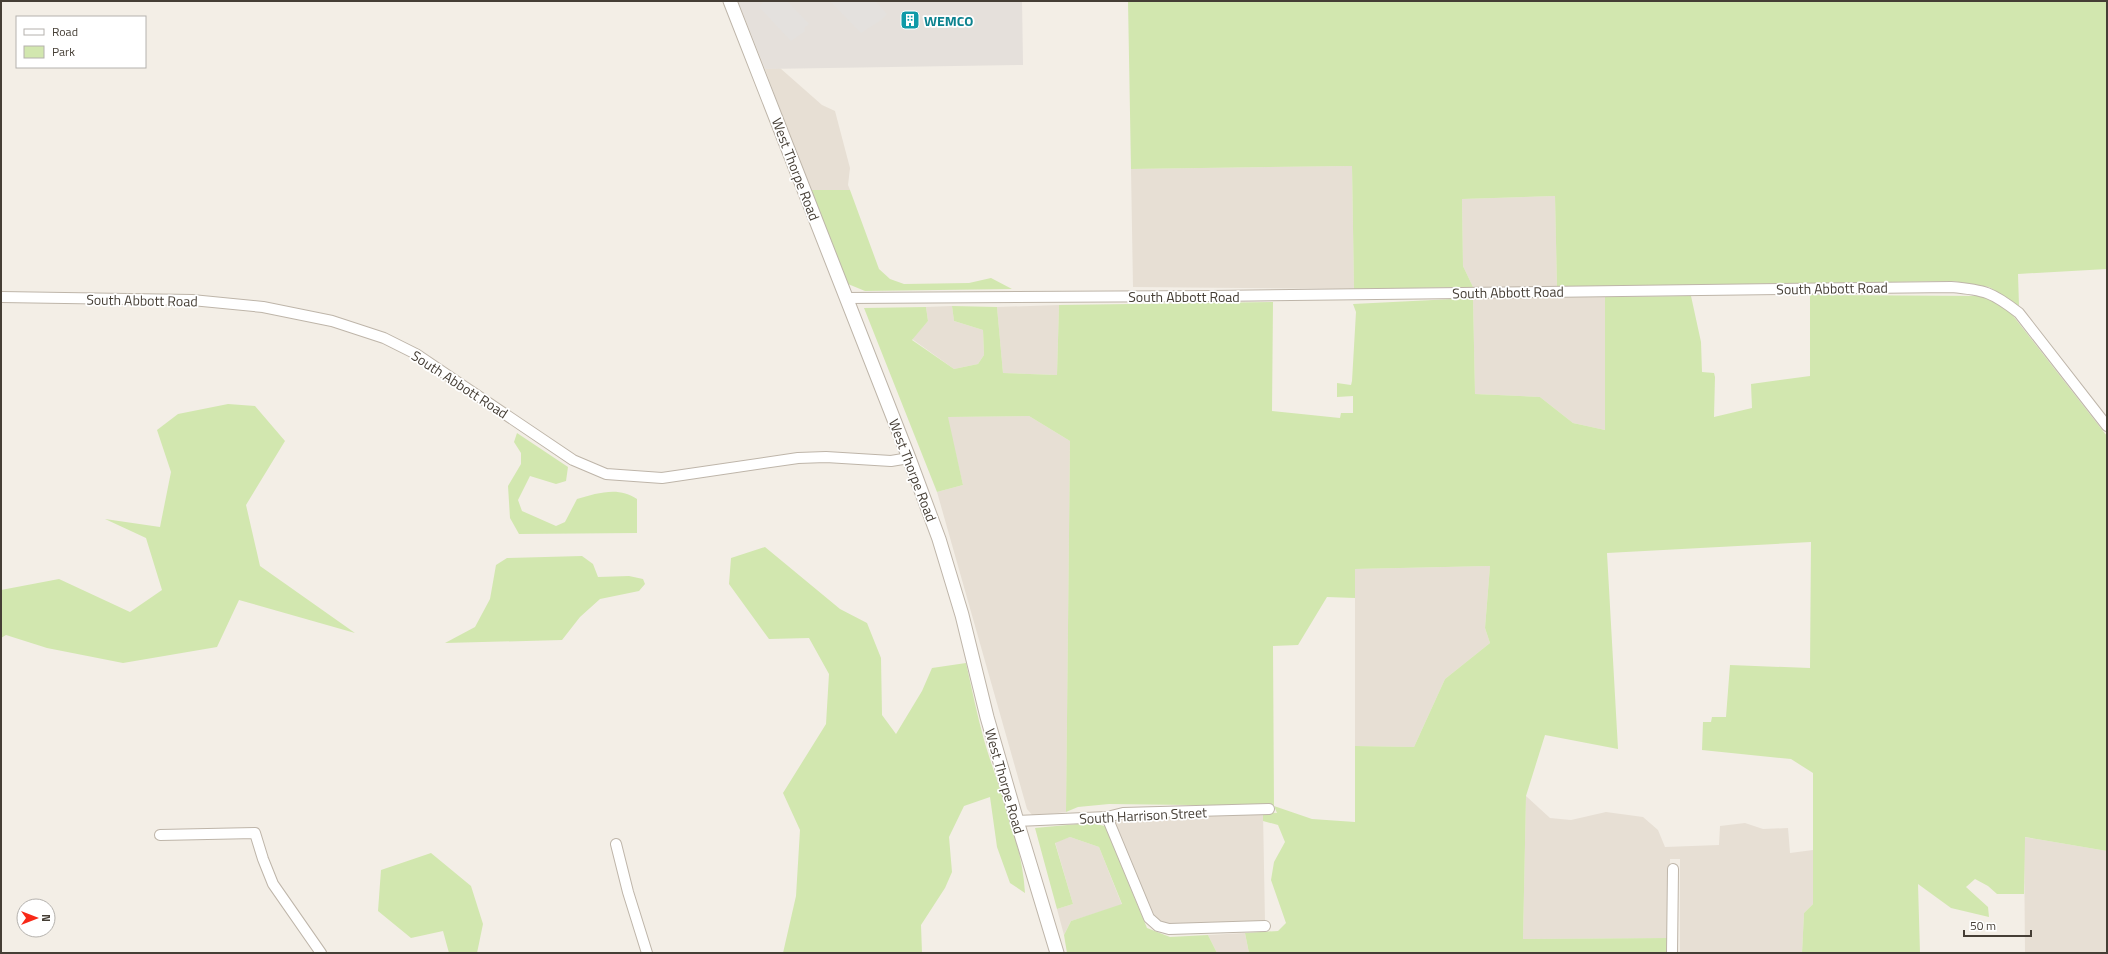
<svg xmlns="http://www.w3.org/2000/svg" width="2108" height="954" viewBox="0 0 2108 954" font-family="'Titillium Web',sans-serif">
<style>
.residential{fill:#e7dfd4}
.industrial{fill:#e5e0db}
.green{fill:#d2e7af;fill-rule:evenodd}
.parking{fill:#e4e1de}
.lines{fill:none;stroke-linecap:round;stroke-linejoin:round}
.minor-casing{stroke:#beb5a9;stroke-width:12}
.tertiary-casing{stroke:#beb5a9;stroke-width:15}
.minor{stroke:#fff;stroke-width:10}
.tertiary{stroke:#fff;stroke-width:13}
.labels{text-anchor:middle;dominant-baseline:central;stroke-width:3.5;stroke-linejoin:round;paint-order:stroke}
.culture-label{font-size:14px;font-weight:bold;fill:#0d838f;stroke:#fff;text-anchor:start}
.street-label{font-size:14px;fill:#453e35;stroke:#fff}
</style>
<rect width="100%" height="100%" fill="#f3eee6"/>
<!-- residential -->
<path class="residential" d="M780,68L822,105L835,111L850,168L848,185L850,190H810L765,69Z
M1352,166L1354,289L1133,287L1131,169Z
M1555,196L1557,287H1473L1463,266L1462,199Z
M1605,297V430L1573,423L1540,397L1475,394L1473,298Z
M1059,305L1057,375L1003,373L997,307Z
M952,306L954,321L983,330L984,355L978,364L954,369L912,339L928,321L926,307Z
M1029,416L1070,441L1066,812L1033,816L1027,809L937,492L963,485L947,417Z
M1490,566L1485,628L1490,643L1445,679L1414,747L1355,746V569Z
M1526,796L1550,818L1571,820L1606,812L1643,817L1658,830L1665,847L1719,845L1720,826L1745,823L1763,829L1788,828L1790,853L1813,850V904L1804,913L1802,953H1680V859H1670L1669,938L1523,939Z
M1263,812L1265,922L1177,925L1162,922L1154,917L1114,822L1122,817Z
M1070,837L1099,847L1122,905L1071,921L1064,935L1057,909L1073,904L1055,842Z
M2024,837L2107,851V953H2025Z
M1245,933L1249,953H1217L1208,935Z"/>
<!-- industrial -->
<path class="industrial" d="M738,1H1022L1023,65L765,69Z"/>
<!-- green -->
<path class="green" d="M1128,1H2107V269L2018,274L2019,306L1989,287L1953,281L1557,287L1555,196L1462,199L1463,266L1473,287L1354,289L1352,166L1131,169Z
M810,190H850L879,269L890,279L904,284L969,283L991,278L1012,289L865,291L848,284Z
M1810,295L1983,296L2007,308L2107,436V851L2025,837L2024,894H1997L1988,886L1975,879L1966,887L1988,907L1989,917L1951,908L1918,884L1920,953H1802L1804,913L1813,904V773L1791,759L1702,750L1703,722H1711L1712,717H1726L1730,665L1810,668L1811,542L1607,553L1618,749L1545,735L1526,796L1523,939L1669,938V953H1249L1245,933L1278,931L1286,923L1271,880L1274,862L1285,842L1278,825L1263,821V812L1277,813L1274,806L1109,804L1078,807L1066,812L1070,441L1029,416L948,417L963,485L937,492L864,308L926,307L928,321L912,340L954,369L978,364L984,355L983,330L954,321L952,306L997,307L1003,373L1057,375L1059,305L1273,302L1272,411L1340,418L1341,413H1353V396L1337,397V383L1351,385L1352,381L1356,312L1353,304L1473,298L1475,394L1540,397L1573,423L1605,430V297L1691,296L1701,342L1702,372L1714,373L1715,377L1714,417L1752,408L1751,384L1810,376ZM1490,566L1485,628L1490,643L1445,679L1414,747L1355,746V822L1312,819L1274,806L1273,646L1298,645L1327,597L1355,598V569Z
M228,404L255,406L285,441L246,505L260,566L355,633L239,600L217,647L123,663L47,648L6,635L1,638V590L59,579L130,612L162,590L146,538L105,519L160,527L171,472L157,430L178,414Z
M517,433L568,467L566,481L556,484L530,476L518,500L522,511L556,526L565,522L577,499C597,493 619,486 637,499V533L519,534L510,518L508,486L521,464V453L514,442Z
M765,547L840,609L867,623L881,658L882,715L896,734L922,691L932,668L966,663C972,689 977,715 984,740C999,791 1022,840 1025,893L1010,883L997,847L990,797L964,806L949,837L952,872L945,888L921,925L922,953H783L796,896L800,830L783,793L826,724L829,674L809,638L769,639L729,584L731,558Z
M582,556L593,564L598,577L629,576L643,579L645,584L639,591L600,599L580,617L562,640L445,643L475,627L490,599L496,565L507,558Z
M1089,823L1105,826L1147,928L1170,937L1208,935L1217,953H1067L1064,935L1071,921L1122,904L1099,847L1070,837L1055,843L1073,904L1057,909L1035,828Z
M431,853L471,886L483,924L477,953H449L443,931L411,938L378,911L381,870Z"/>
<!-- parking -->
<path class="parking" d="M764,1H787L809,24L804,28L805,31L791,41L759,7Z
M830,1H875L887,14L881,20L861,33Z"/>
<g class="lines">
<!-- minor casing -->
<g class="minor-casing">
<path id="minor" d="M1,297L192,300L263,307L332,321L384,338L416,354L573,460L606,474L662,478L798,458L826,457L891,461L909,458
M846,298L1212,296L1951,287C1985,290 1992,292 2019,313L2107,426
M1107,817L1149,918L1158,926L1169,929L1265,926
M1017,821L1107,817L1123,813L1269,809
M160,835L255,833L263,859L273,884L321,953
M616,844L628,892L647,953
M1672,953L1673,869"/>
</g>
<!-- tertiary casing -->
<g class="tertiary-casing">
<path id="tertiary" d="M730,1L909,458L939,539L962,615L987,717L1017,821L1057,953"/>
</g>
<!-- minor -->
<use href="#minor" class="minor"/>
<!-- tertiary -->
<use href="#tertiary" class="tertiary"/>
</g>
<!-- icons -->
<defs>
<g id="building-square" transform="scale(1)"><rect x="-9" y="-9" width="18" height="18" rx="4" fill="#0f9aa8" stroke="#fff"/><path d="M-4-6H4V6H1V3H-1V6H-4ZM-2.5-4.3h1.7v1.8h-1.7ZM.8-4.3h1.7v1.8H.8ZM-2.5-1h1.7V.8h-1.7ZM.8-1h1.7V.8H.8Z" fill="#fff"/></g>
</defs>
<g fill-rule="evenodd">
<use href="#building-square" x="910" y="20"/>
</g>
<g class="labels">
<!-- culture labels -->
<g class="culture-label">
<text x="924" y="20">WEMCO</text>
</g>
<!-- street labels -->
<g class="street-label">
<text transform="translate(796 169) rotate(69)">West Thorpe Road</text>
<text transform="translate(1832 288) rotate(-1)">South Abbott Road</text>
<text transform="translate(1508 292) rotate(-1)">South Abbott Road</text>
<text x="1184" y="296">South Abbott Road</text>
<text transform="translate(142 300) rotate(1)">South Abbott Road</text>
<text transform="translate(460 384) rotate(33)">South Abbott Road</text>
<text transform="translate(913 470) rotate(69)">West Thorpe Road</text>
<text transform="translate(1005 781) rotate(74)">West Thorpe Road</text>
<text transform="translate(1143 815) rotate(-3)">South Harrison Street</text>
</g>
</g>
<!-- border -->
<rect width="2108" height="954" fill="none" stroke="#453e35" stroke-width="4"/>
<!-- legend -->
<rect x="16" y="16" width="130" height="52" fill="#ffffff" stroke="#b5b2ae"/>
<rect x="24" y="29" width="20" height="6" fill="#ffffff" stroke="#b5b2ae"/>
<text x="52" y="36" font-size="12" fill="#453e35">Road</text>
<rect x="24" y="46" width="20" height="12" fill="#d2e7af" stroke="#b5b2ae"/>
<text x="52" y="56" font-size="12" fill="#453e35">Park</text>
<!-- north arrow -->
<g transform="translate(36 918) rotate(90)"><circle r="19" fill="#ffffff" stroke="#b5b2ae"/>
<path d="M0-3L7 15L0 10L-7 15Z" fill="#f82817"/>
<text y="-6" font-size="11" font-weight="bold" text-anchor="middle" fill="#453e35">N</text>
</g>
<!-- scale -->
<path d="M1964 930v6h67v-6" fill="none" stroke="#453e35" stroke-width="2"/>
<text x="1970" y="930" font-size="12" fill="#453e35" stroke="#ffffff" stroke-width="3" paint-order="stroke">50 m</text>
</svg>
